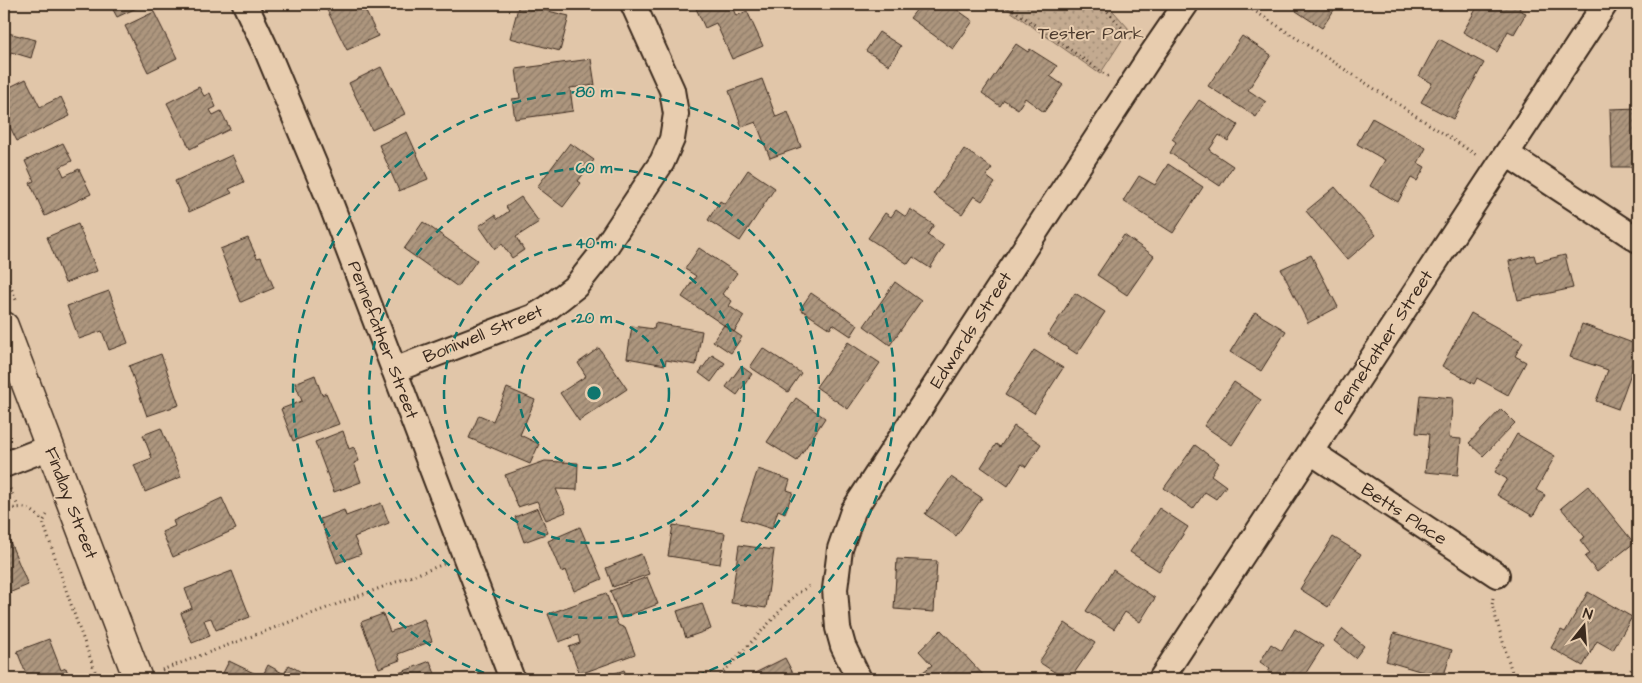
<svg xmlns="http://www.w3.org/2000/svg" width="1642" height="683" viewBox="0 0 1642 683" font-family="'Architects Daughter',sans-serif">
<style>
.park{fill:url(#park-dots);stroke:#7f6a57}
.building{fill:url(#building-hatch);stroke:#3b2a1e}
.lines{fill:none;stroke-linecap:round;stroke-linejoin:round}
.street-casing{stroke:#3b2a1e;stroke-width:28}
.secondary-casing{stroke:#3b2a1e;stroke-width:31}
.path{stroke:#3b2a1e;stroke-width:3;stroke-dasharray:1 4;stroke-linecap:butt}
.street{stroke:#e8cdaf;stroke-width:24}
.secondary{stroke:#e8cdaf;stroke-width:28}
.ring{fill:none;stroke:#0f766e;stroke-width:2.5;stroke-dasharray:9 6}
.labels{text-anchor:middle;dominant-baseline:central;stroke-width:4;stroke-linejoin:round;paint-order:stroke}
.park-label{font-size:18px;fill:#4f3d2f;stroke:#e8cdaf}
.street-label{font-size:18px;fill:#3b2a1e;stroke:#e8cdaf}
.centre{fill:#0f766e;stroke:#e8cdaf;stroke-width:2.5}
.ring-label{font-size:15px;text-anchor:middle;font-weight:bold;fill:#0f766e;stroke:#e8cdaf;stroke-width:4;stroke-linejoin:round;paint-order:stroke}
</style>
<defs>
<pattern id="park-dots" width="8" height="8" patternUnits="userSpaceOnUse" patternTransform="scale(1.25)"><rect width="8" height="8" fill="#c3aa90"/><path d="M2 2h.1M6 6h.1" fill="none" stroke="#a08b75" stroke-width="1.8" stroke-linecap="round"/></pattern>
<pattern id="building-hatch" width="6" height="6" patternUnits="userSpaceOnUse" patternTransform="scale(1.25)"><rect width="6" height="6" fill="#ad967e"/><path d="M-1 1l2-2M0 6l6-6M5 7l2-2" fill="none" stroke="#8e7b67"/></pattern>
</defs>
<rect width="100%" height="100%" fill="#e1c6a9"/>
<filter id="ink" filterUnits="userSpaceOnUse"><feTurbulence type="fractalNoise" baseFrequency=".02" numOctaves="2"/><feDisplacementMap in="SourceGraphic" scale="10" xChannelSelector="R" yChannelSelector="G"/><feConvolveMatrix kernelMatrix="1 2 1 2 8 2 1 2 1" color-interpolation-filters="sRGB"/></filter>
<g filter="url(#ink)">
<!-- park -->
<path class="park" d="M1000,4H1107L1129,29L1100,74Z"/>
<!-- building -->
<path class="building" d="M110,4H145L117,17Z
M324,4H362L378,36L347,50Z
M519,4L569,16L560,51L510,38Z
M694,4H731L736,16L747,11L763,46L732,59L716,23L705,28Z
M921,4H949L973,21L953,49L910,18Z
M1300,4H1338L1322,28L1296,11Z
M1479,4H1522L1519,10L1526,13L1514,34L1508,31L1497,52L1463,32Z
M154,12L177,58L148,72L125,26Z
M4,32L36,40L31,58L11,52L6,69L4,68Z
M879,32L901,46L889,65L866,51Z
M1242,36L1271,55L1248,90L1266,102L1256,117L1208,86Z
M1439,39L1484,63L1453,119L1421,102L1432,83L1419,76Z
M1016,44L1028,52L1030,49L1057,66L1050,76L1063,85L1044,112L1025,98L1018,109L1004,100L1000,106L982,93Z
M591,59L595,85L570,88L573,111L515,119L512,99L520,98L516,69Z
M381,67L405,114L372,130L349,83Z
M26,79L40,107L61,97L70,116L17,141L4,115V90Z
M762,79L776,117L788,112L801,147L770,158L756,122L742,127L729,91Z
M199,87L204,96L210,93L216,107L210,110L213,115L221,111L230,129L190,149L167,103Z
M1199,100L1238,125L1228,141L1219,135L1209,150L1233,166L1220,186L1170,153L1176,142L1172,139Z
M1638,108V167H1612L1610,109Z
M1372,118L1426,148L1418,163L1425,167L1417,181L1411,178L1398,202L1370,186L1385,160L1357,144Z
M407,132L428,179L399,191L379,145Z
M63,143L72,161L60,167L64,176L79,169L91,194L45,216L30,183L34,181L25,161Z
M570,143L594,160L578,181L581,183L563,207L537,187Z
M964,149L992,168L986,176L995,183L982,201L974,196L962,214L933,194Z
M232,155L244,182L229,189L232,193L189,212L175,181Z
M1168,164L1203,187L1173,233L1123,201L1139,176L1155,185Z
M748,170L775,188L740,241L708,220L720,201L725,204Z
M1335,187L1376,235L1347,260L1306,211Z
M521,197L539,222L516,237L524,250L512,258L502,244L495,249L479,226L495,215L498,219L509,211L506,207Z
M910,209L934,225L927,235L944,246L930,268L913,257L908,264L868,238L885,213L891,217L896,210L906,217Z
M423,222L477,260L458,287L404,249Z
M78,224L97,271L65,283L47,237Z
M1124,235L1154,256L1127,295L1097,275Z
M248,238L257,258L261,257L274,288L241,302L220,249Z
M699,248L737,273L722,294L732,301L729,306L744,316L734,332L682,297L696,276L685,269Z
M1311,255L1338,307L1308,323L1281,269Z
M1534,255L1536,262L1565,255L1573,288L1518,300L1509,261Z
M895,282L921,301L890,345L864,326Z
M109,291L128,343L109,350L102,331L79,339L67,306Z
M811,293L858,325L851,336L833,324L830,329L800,309Z
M1075,293L1105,312L1077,354L1048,335Z
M1255,312L1286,331L1261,371L1230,352Z
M1471,313L1523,342L1515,356L1526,362L1508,395L1477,378L1474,384L1442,366Z
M655,323L702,331L696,365L666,360L665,365L627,358L632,326L654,329Z
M1582,324L1638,345V354L1618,409L1596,401L1608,370L1570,357Z
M724,325L742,337L731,353L713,341Z
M848,342L880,363L848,409L816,387Z
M599,348L627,389L579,421L560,393L586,376L578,363Z
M763,348L801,373L788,392L750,367Z
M1034,350L1063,368L1034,413L1005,395Z
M161,354L179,405L147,416L129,366Z
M712,355L725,363L711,382L699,373Z
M741,366L752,374L737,395L726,387Z
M315,375L322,395L326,393L339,424L293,441L281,409L302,401L295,383Z
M1234,382L1261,400L1232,445L1204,426Z
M507,388L535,400L520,435L539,444L530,464L469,438L479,415L493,421Z
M1420,395L1453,398L1449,438L1461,439L1458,475L1425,472L1429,434L1416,433Z
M796,398L825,418L797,461L767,442Z
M1501,409L1515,423L1483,456L1469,443Z
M1014,426L1041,444L1026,467L1022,464L1008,486L981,467L996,444L1000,447Z
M161,428L181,477L145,492L134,465L152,458L143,435Z
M343,431L349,449L354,447L359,461L354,463L361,482L334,492L315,442Z
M1517,434L1555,456L1536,490L1545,495L1533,516L1497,495L1507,479L1495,472Z
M1195,445L1219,463L1211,475L1226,486L1216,499L1205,492L1193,509L1164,488Z
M545,461L578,463L577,490L556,489L566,512L546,520L537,501L518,507L505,475Z
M758,469L790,480L787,490L793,492L785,513L778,510L772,529L741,519Z
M951,477L982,498L956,536L925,514Z
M1588,486L1634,543L1597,572L1585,557L1590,553L1580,540L1585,537L1561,508Z
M222,498L236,529L173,557L162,532L175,526L173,521Z
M381,503L389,523L354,537L361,554L337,563L320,519L344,510L346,516Z
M538,508L548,533L524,542L515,517Z
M1159,508L1188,527L1159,571L1130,552Z
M673,525L725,533L720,564L668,556Z
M580,527L602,579L574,591L566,570L561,572L548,541Z
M8,537L28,585L4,595V539Z
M1333,537L1361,554L1328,607L1300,589Z
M739,545L774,550L766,608L731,603Z
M641,554L649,574L613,587L606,568Z
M897,559L937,561L934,612L894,609Z
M1113,570L1155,598L1140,622L1125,612L1114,629L1086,611Z
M232,571L250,617L216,630L211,618L204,620L210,636L192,643L181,613L192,608L185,589Z
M647,577L658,604L621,618L610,591Z
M1588,592L1632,617L1613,650L1597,641L1583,666L1551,648L1561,630L1565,632Z
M606,593L618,625L625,628L635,654L580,674L569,647L580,643L578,635L559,642L548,614Z
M702,603L711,629L686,638L677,611Z
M383,614L390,632L424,619L432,641L398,654L400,660L379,668L361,622Z
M1065,623L1095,643L1070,679H1065L1039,662Z
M1295,629L1323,646L1302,679H1279L1268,672L1270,669L1260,662L1271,644L1282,651Z
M1343,629L1364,646L1355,658L1334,641Z
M941,630L987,679H930L923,672L932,665L919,651Z
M1394,633L1452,650L1443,678L1386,661Z
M49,639L61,670L66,668L70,679H28L17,651Z
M785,658L796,679H758L755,673Z
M229,661L262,677L268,665L284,674L289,665L305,674L302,679H220Z
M430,661L437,679H402L399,673Z
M624,670L628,679H600Z"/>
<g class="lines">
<!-- street casing -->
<g class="street-casing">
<path id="street" d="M245,4L267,51L329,199L512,679
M1507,154L1638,240
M394,370L533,317L548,308L576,286L599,257L662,162L672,139L676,114L672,90L633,4
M1311,452L1497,575
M4,465L50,447
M859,679L843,646L838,628L835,589L840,549L853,511L1149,58L1186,4
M1161,679L1605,4"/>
</g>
<!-- secondary casing -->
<g class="secondary-casing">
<path id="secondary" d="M4,326L138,679"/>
</g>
<!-- path -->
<path class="path" d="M1005,4L1109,77
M1101,4L1132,39
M1244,4L1478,156
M4,271L17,302
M10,489L18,506
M4,511C22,505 31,506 43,522
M47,515L43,522L78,625L98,679
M1493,598L1492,605L1514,679
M162,670L444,564
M717,679L795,595L811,585
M1626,679L1638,657"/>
<!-- street -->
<use href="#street" class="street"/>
<!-- secondary -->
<use href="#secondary" class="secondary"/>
</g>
</g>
<!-- distance rings -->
<g class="ring">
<circle cx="594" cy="393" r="75"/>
<circle cx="594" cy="393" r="150"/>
<circle cx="594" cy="393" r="225"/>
<path d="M498 678A301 301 0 1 1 690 678"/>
</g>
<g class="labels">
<!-- park labels -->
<g class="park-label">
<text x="1091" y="33">Tester Park</text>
</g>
<!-- street labels -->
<g class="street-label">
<text transform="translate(971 330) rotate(-57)">Edwards Street</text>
<text transform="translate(483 334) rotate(-22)">Boniwell Street</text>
<text transform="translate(383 340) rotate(69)">Pennefather Street</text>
<text transform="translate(1383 342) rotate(-57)">Pennefather Street</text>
<text transform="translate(71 503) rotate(69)">Findlay Street</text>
<text transform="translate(1404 514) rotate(33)">Betts Place</text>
</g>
</g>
<circle cx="594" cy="393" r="8" class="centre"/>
<g class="ring-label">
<text x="594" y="97">80 m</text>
<text x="594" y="173">60 m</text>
<text x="594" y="248">40 m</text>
<text x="594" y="323">20 m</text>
</g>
<!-- margin -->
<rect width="1642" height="683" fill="none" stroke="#e8cdaf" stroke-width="20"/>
<rect x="10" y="10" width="1622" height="663" fill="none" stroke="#3b2a1e" stroke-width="2" filter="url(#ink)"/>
<!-- north arrow -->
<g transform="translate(1584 626) rotate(17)" stroke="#e8cdaf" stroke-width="4" paint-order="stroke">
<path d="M0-4L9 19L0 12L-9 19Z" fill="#3b2a1e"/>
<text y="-8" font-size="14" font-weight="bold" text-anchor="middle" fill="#3b2a1e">N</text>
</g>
</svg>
